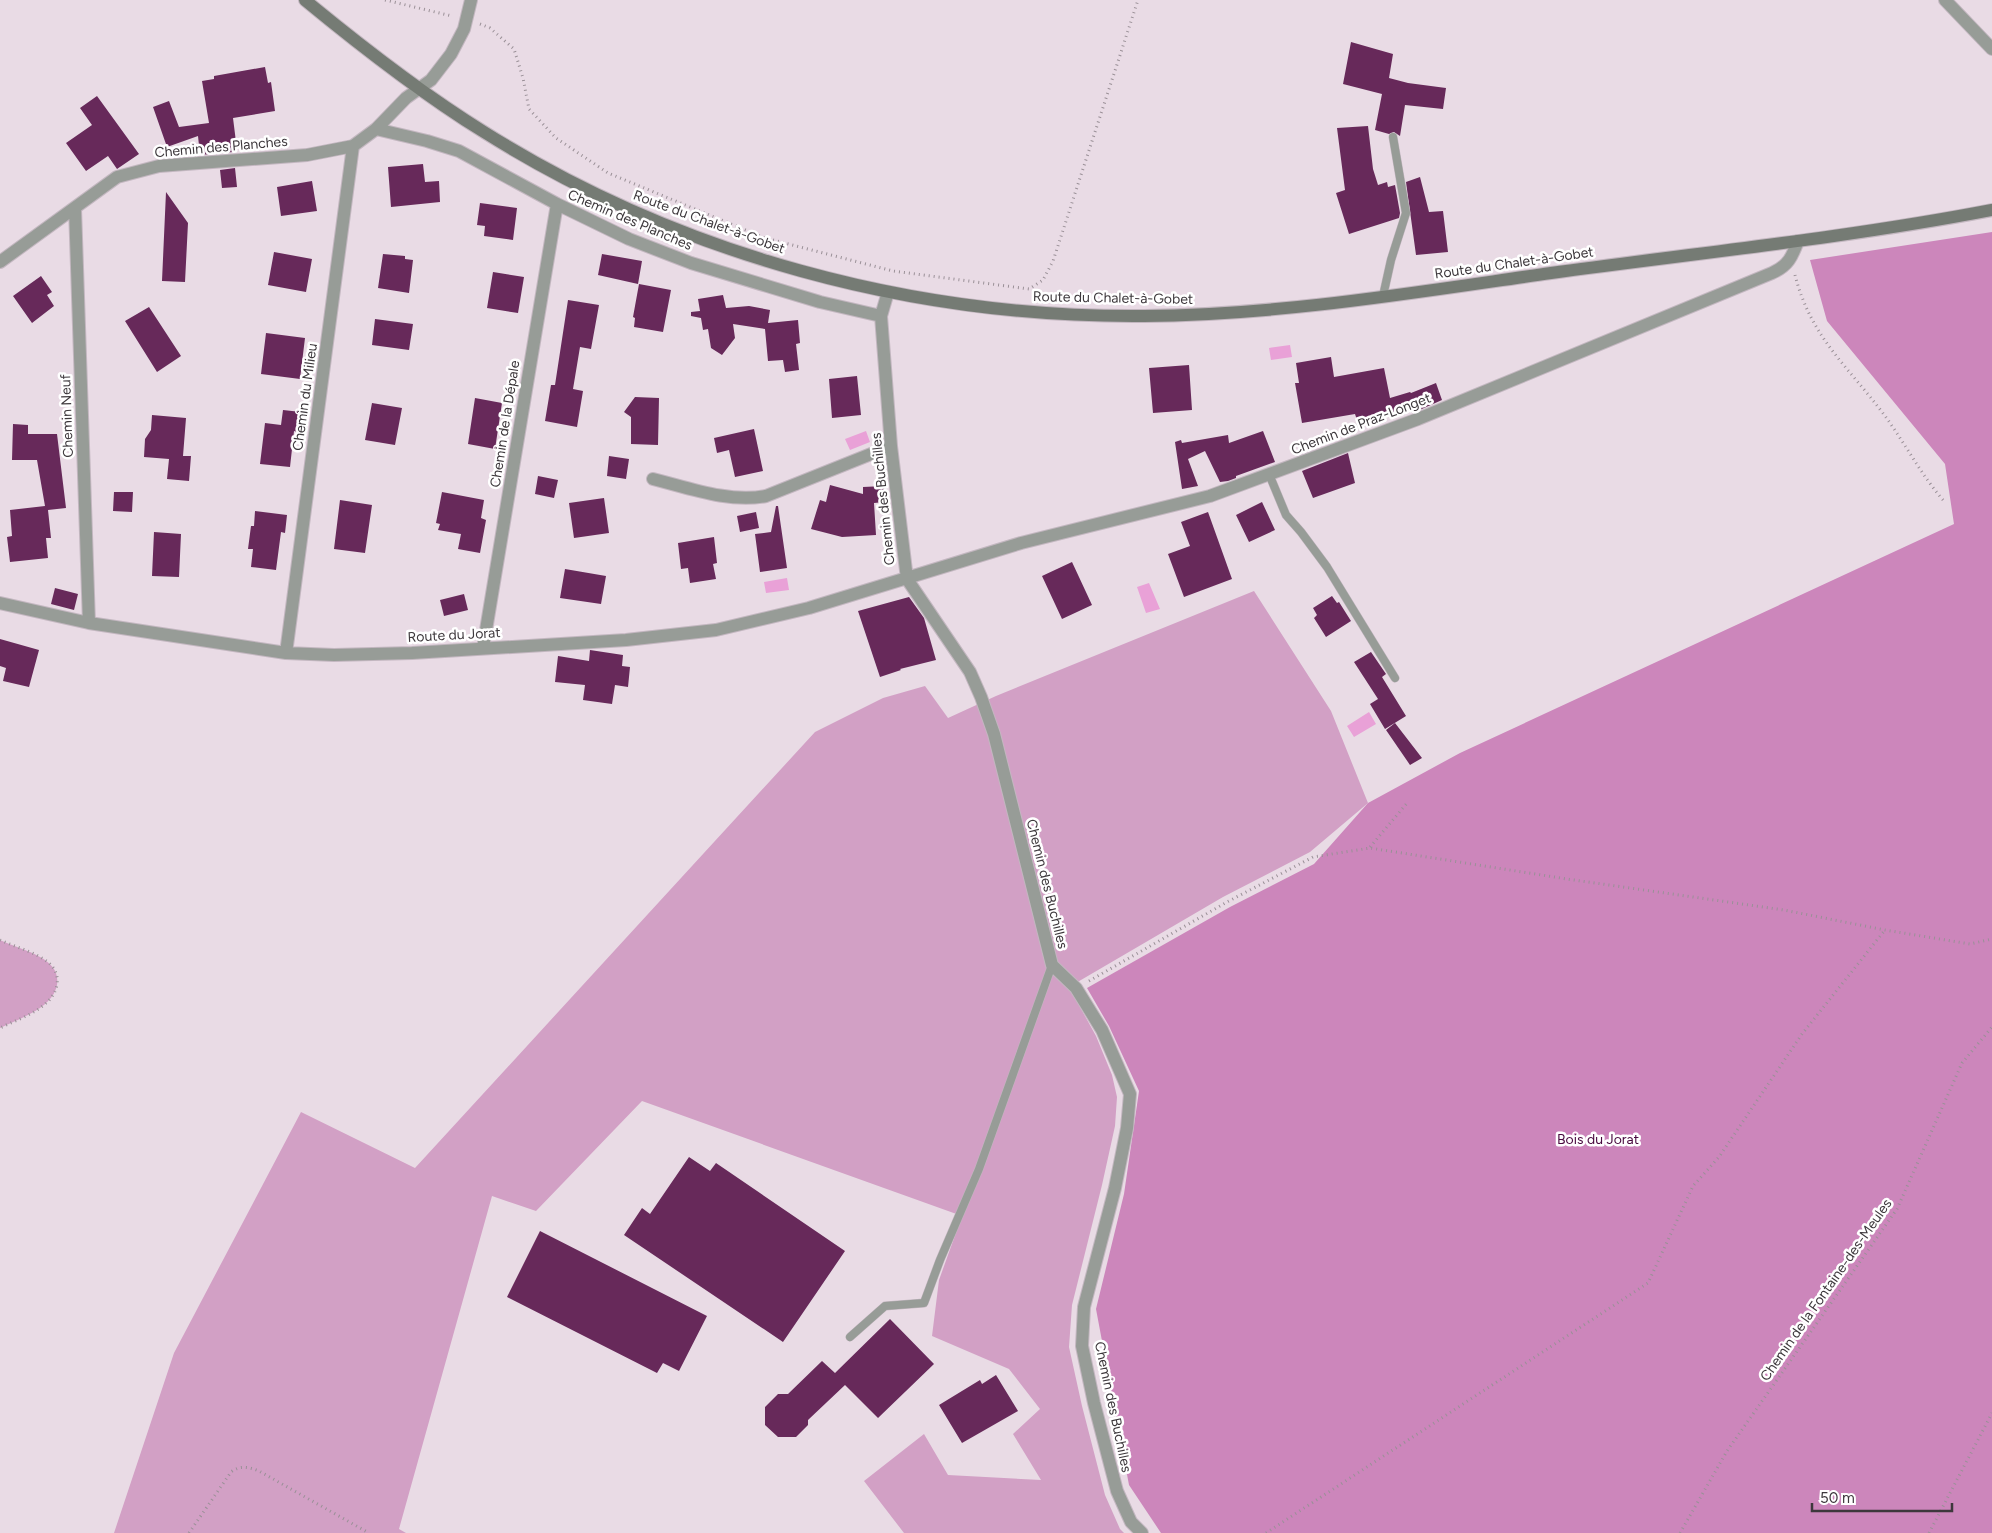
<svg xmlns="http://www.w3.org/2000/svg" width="1992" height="1533" viewBox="0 0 1992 1533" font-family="Figtree,sans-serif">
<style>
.green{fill:#d2a0c5}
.forest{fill:#cc86bb}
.water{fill:#e9a1d7}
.building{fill:#67295a}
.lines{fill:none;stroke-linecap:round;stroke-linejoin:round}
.lane-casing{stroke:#c3b7c0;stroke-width:9}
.street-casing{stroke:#c3b7c0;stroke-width:14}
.secondary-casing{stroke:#c3b7c0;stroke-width:14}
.path{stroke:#9a9097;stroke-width:3;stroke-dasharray:1 4;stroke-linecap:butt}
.lane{stroke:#979c97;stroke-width:8}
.street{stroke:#979c97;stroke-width:12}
.secondary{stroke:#757b74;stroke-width:12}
.labels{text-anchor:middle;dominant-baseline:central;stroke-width:5;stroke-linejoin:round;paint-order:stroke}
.street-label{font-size:14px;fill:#3d383c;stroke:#fff}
.park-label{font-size:14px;fill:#48083e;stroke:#fff}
</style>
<rect width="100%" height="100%" fill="#e9dbe5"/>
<!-- green -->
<path class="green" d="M1254,591L1331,711L1368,803L1310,852L1223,897L1069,987L1096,1036L1112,1075L1117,1097L1115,1126L1102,1185L1072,1305L1069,1347L1082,1406L1105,1495L1120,1529L1124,1533H904L864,1481L924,1434L948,1475L1041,1480L1013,1434L1040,1409L1009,1369L932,1336L939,1280L962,1216L642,1101L536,1211L492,1196L399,1529L406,1533H114L174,1353L301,1112L415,1168L815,732L883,698L925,686L948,718L996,696Z
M0,940C13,946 28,950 40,957C51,963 59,971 57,985C52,1009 20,1018 0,1028Z"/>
<!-- forest -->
<path class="forest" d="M1992,232V1533H1161L1129,1485L1096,1309L1124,1194L1139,1091L1109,1026L1087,988L1230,907L1314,864L1368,803L1460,753L1954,524L1945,464L1827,321L1810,260Z"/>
<!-- water -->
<path class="water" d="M1290,345L1292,357L1271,360L1269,348Z
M866,431L870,442L850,450L845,439Z
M787,578L789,590L766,593L764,582Z
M1149,583L1160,609L1146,613L1137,587Z
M1369,712L1376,724L1354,737L1347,726Z"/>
<!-- building -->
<path class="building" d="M1351,42L1393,54L1389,78L1408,83L1446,88L1443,109L1405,105L1400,136L1394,132L1389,134L1375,130L1382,94L1343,84Z
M265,67L268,83L271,82L275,111L233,118L237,150H233V152L200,155L198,136L167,147L153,107L169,101L179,127L209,123L202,81L214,79V76Z
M97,96L139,154L117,169L108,156L86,171L66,143L92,125L80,108Z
M1368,126L1373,169L1378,185L1387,182L1388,187L1395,185L1400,213L1399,218L1349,234L1336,193L1345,190L1337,128Z
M423,164L425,182L439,181L440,202L391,207L388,167Z
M235,168L237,187L222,188L220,170Z
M1420,177L1429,212L1443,211L1448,252L1416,255L1406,182Z
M312,181L317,211L281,216L277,187Z
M166,192L188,223L185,282L162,281Z
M480,203L517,208L513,240L484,236L485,226L477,225Z
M274,252L312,259L306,292L268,285Z
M383,254L405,256V259L413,260L409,293L378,288Z
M602,254L642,261L638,284L598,275Z
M493,272L524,277L518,313L487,308Z
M41,276L52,292L47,295L54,306L32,323L13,296Z
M639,284L671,290L663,332L634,327L635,318L633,317Z
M723,295L726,308L749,306L770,310L768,323L798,320L800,343L796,344L799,370L785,372L783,360L768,361L765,329L733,324L735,338L722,355L711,348L708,329L703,330L701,318L691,316V312L700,311L698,299Z
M568,300L599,305L591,349L580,347L573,389L583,391L577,427L545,421L551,385H555Z
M149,307L181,356L157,372L125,321Z
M375,319L413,324L409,350L372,345Z
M266,333L305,338L300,379L261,374Z
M1331,357L1334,377L1384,368L1390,398L1410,392L1411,393L1436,383L1442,400L1415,412L1413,408L1390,418L1388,413L1357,420L1355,414L1302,423L1295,383H1299L1296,363Z
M1189,365L1192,410L1153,413L1149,368Z
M857,376L861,415L832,418L829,379Z
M635,397L659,398L658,445L631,444V417L624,412Z
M475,398L502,403L495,449L468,444Z
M372,403L402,408L395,445L365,440Z
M283,410L301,412L298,432L294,431L290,467L260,464L265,423L281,425Z
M152,415L186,418L183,456H191L189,481L167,479L169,459L144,457L145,439L151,430Z
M13,424L28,425V434H57L66,508L48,510L51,538H46L48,558L10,562L7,537L12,536L10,510L45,506L37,460H12Z
M754,429L763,471L735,477L729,450L717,453L714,438Z
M1263,431L1275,462L1236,476V478L1228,481L1220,482L1205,451L1188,459L1198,486L1182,489L1175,442L1181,440L1182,443L1228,435L1229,443Z
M1348,453L1355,483L1313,498L1302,471Z
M609,456L629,459L626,479L607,476Z
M538,476L558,480L554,498L535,494Z
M830,485L863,494V487L884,486L885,502L874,503L876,535L842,537L811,529L820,500L826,502Z
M114,492H133L132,512L113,511Z
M442,492L484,500L481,518L486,520L480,553L458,549L461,534L438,530L440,524L436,523Z
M604,498L609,533L574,538L569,503Z
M340,500L372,505L365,553L334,549Z
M1262,502L1275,530L1249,542L1236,515Z
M776,506H778L787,568L760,572L755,534L771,532Z
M255,511L287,515L285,533L281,532L276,570L251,567L253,549H248L251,526H254Z
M756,512L759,528L740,532L737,516Z
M1208,512L1232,579L1184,597L1168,554L1190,546L1181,522Z
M154,532L181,534L179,577L152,576Z
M714,537L717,563L713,564L716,579L690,583L688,568L681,569L678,543Z
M1072,562L1092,605L1062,619L1042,576Z
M565,569L606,576L601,604L560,598Z
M55,588L78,594L74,610L51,604Z
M464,594L468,610L444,616L440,600Z
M1332,596L1337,603L1339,602L1351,621L1326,637L1314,618L1317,615L1313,608Z
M909,597L924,618L936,660L900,669L901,670L880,677L858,611Z
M0,639L39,650L29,687L3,681L6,668L0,666Z
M590,650L623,655L622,666L630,667L628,687L615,685L612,704L583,700L585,685L555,682L558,656L589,661Z
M1371,652L1386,674L1382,677L1406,716L1385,729L1370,704L1378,699L1354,662Z
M1395,723L1422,758L1410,765L1386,730Z
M689,1157L710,1171L716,1163L845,1251L783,1342L624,1235L642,1208L650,1214Z
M540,1231L707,1316L679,1371L663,1363L657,1373L507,1297Z
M890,1319L934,1364L878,1418L845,1385L808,1420V1425L796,1437H778L765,1425V1407L778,1394H788L822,1361L835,1373Z
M996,1375L1018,1411L962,1443L939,1405L980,1380L982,1384Z"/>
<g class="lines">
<!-- lane casing -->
<g class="lane-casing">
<path id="lane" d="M1383,296L1391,260L1406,213L1393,137
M1269,474L1286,515L1301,532L1327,567L1395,678
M850,1337L885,1306L924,1303L940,1260L979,1169L1052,965"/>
</g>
<!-- street casing -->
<g class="street-casing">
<path id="street" d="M1945,0L1992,49
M376,129L406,98L431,80L451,54L464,29L471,0
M75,208L89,623
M0,262L117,177L159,166L307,155L353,146L376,129L427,141L459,151L557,204L629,239L691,263L820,302L881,316
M888,292L881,316L891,446L907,579L970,672L981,697L994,734L1052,965L1076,988L1102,1030L1130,1094L1127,1128L1115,1188L1084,1307L1082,1346L1094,1403L1117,1491L1131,1522L1142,1533
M653,479C689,488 729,503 766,496L891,446
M0,603L89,623L286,653L334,655L412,653L626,640L716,630L809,608L1021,543L1210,496L1418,419L1772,273C1788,266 1792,257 1798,241
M483,648L557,204
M286,653L353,146"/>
</g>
<!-- secondary casing -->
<g class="secondary-casing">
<path id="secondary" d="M305,0C362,47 421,93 484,132C680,255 913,318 1144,316C1281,315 1417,292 1551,273C1698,253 1846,238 1992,210"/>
</g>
<!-- path -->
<path class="path" d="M385,0L452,16
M480,24L490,28L514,49L523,78L529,109L556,138L608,173L765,238L893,271L1029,289L1043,280L1053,261L1138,0
M1795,275C1811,338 1848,366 1885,416C1905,443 1921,475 1944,501
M1370,847L1408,802
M0,940C13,946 28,950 40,957C51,963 59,971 57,985C52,1009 20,1018 0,1028
M1089,981L1227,902L1313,857L1370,848L1567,879L1784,910L1885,930L1970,944L1992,939
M189,1533L231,1472C240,1465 249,1467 259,1471L369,1533
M1266,1533L1648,1283L1693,1186L1719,1157L1802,1034L1885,930
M1680,1533L1727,1451L1897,1209L1962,1063L1992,1027
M1929,1533L1992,1413"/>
<!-- lane -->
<use href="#lane" class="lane"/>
<!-- street -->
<use href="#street" class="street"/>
<!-- secondary -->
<use href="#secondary" class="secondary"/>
</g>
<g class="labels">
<!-- street labels -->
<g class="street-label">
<text transform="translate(221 147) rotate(-5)">Chemin des Planches</text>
<text transform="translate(630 220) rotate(23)">Chemin des Planches</text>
<text transform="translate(709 222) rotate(20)">Route du Chalet-à-Gobet</text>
<text transform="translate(1514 263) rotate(-8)">Route du Chalet-à-Gobet</text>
<text transform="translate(1113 298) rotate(1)">Route du Chalet-à-Gobet</text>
<text transform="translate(305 397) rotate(-82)">Chemin du Milieu</text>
<text transform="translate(67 416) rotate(-92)">Chemin Neuf</text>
<text transform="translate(505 424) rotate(-81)">Chemin de la Dépale</text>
<text transform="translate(1361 424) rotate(-21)">Chemin de Praz-Longet</text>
<text transform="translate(883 499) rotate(-96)">Chemin des Buchilles</text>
<text transform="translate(454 635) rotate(-3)">Route du Jorat</text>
<text transform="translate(1047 884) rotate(76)">Chemin des Buchilles</text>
<text transform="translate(1826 1290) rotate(-55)">Chemin de la Fontaine-des-Meules</text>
<text transform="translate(1113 1407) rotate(78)">Chemin des Buchilles</text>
</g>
<!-- park labels -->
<g class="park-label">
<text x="1598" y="1139">Bois du Jorat</text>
</g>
</g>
<!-- scale -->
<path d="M1812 1503v8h140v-8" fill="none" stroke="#3d383c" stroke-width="2.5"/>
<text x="1820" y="1503" font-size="15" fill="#3d383c" stroke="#ffffff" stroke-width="4" paint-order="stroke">50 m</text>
</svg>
